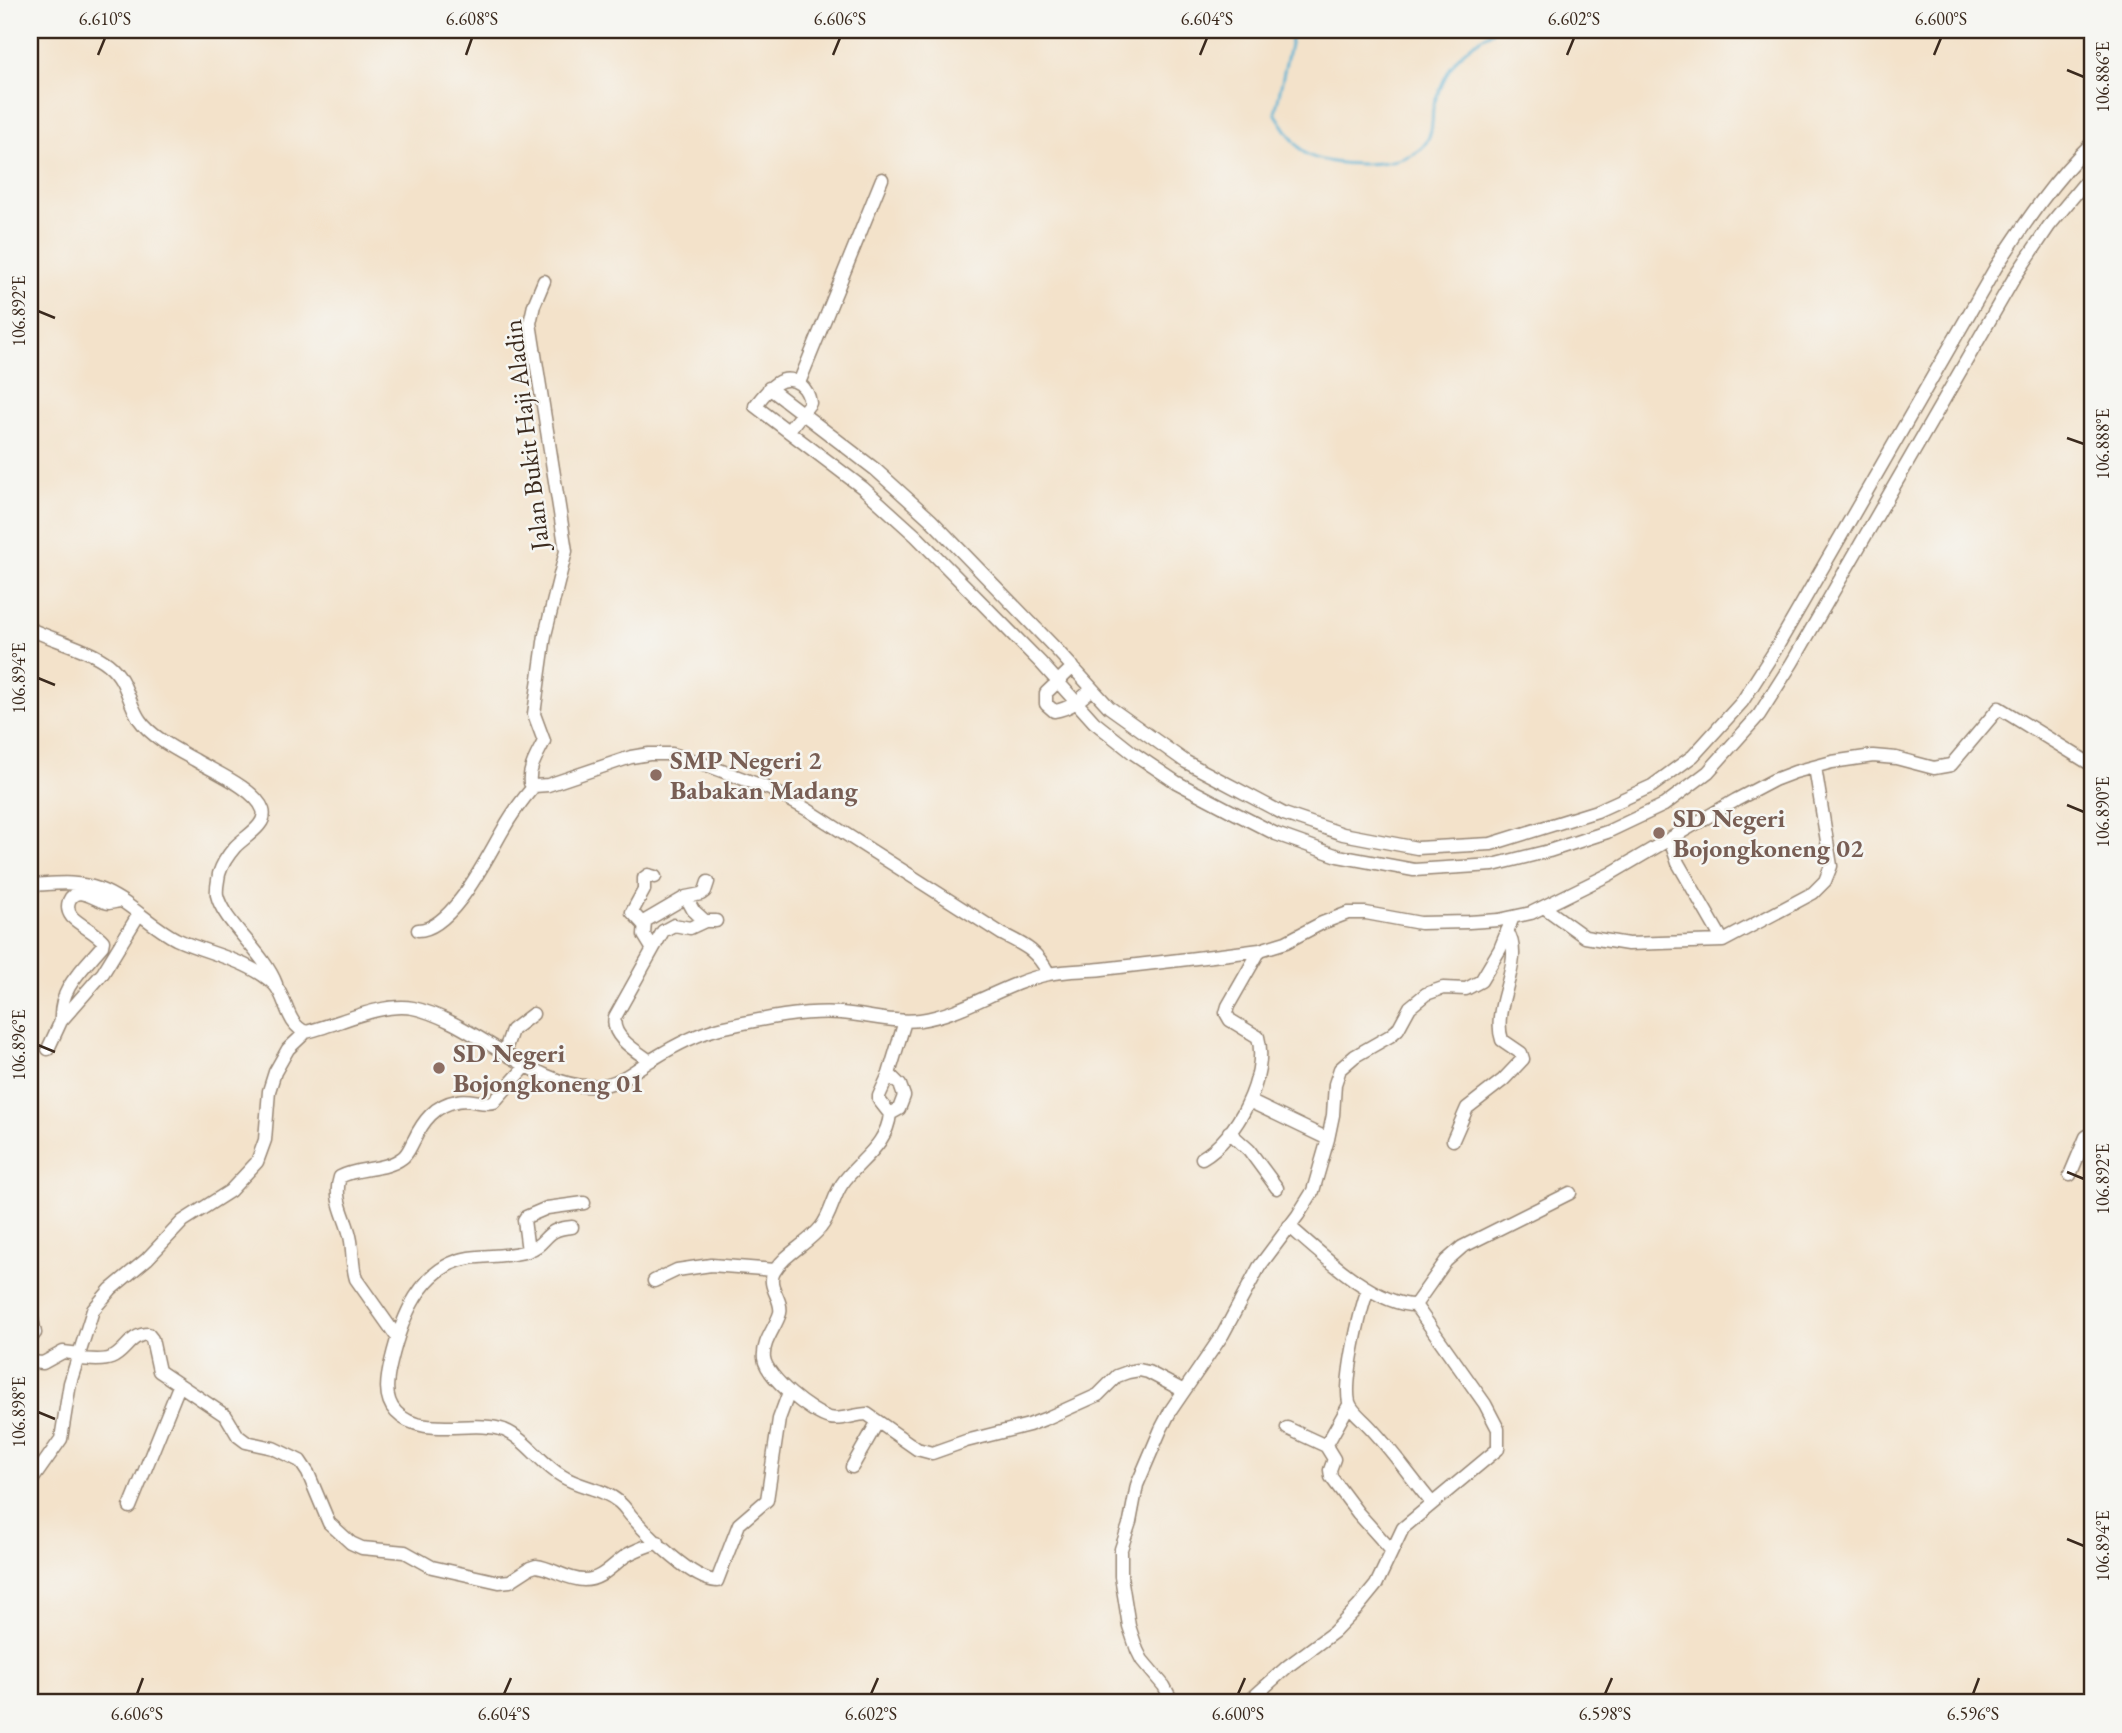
<svg xmlns="http://www.w3.org/2000/svg" width="2122" height="1733" viewBox="0 0 2122 1733" font-family="'EB Garamond',serif">
<style>
.lines{fill:none;stroke-linecap:round;stroke-linejoin:round}
.stream{stroke:#56b1d4;stroke-width:2.5}
.minor-casing{stroke:#978674;stroke-width:15}
.minor{stroke:#fff;stroke-width:12}
.ticks{fill:none;stroke:#3b2a1e;stroke-width:2.5}
.education-dot{fill:#8d6e63;stroke:#f6f6f2;stroke-width:2.5}
.labels{text-anchor:middle;dominant-baseline:central;stroke-width:5;stroke-linejoin:round;paint-order:stroke}
.street-label{font-size:26px;fill:#3b2a1e;stroke:#f6f6f2}
.education-label{font-size:26px;font-weight:bold;fill:#785e54;stroke:#f6f6f2;text-anchor:start}
.neatline{fill:none;stroke:#3b2a1e;stroke-width:2.5}
.ticks-label{font-size:18px;text-anchor:middle;fill:#3b2a1e}
</style>
<rect width="100%" height="100%" fill="#f6f6f2"/>
<filter id="ink" filterUnits="userSpaceOnUse"><feTurbulence type="fractalNoise" baseFrequency=".0143" numOctaves="2"/><feDisplacementMap in="SourceGraphic" scale="14" xChannelSelector="R" yChannelSelector="G"/><feConvolveMatrix kernelMatrix="1 2 1 2 8 2 1 2 1" color-interpolation-filters="sRGB"/></filter>
<filter id="wash" filterUnits="userSpaceOnUse"><feTurbulence type="fractalNoise" baseFrequency=".00686" numOctaves="4" result="noise"/><feDisplacementMap in="SourceGraphic" scale="28" xChannelSelector="R" yChannelSelector="G"/><feGaussianBlur stdDeviation="1.57" result="paint"/><feColorMatrix in="noise" values="0 0 0 0 0 0 0 0 0 0 0 0 0 0 0 0 0 1.4 0 .05"/><feComposite in="paint" operator="in"/></filter>
<g filter="url(#wash)">
<rect width="100%" height="100%" fill="#f3e2ca"/>
<g class="lines">
<!-- stream -->
<path class="stream" d="M1287,30L1292,35L1275,113C1282,123 1298,151 1308,155C1333,168 1408,169 1425,144C1433,133 1432,120 1433,108C1434,101 1438,94 1441,87C1454,55 1466,48 1494,30"/>
</g>
</g>
<g filter="url(#ink)">
<g class="lines">
<!-- minor casing -->
<g class="minor-casing">
<path id="minor" d="M544,281L534,305L530,323L566,551L545,635L534,714L544,741C538,754 528,768 530,783L534,786L548,785L631,757L649,754H672L698,762L770,789L808,810L1002,934C1026,946 1036,950 1049,974
M799,383L882,179
M769,388L876,470L931,520L1056,649L1109,707L1186,762L1284,814L1343,834L1417,848L1491,844L1597,811L1652,786L1693,756L1742,702L1774,652L1996,267C2025,223 2054,179 2092,143
M789,430L810,403C809,395 806,389 800,384C781,370 766,392 755,406L863,488L916,536L1041,663L1094,722L1133,753L1176,782L1231,811L1276,834L1338,856L1414,870L1493,865L1549,851L1607,832L1664,805L1708,772L1759,715L1792,663L2014,278L2049,226L2092,174
M30,629C53,640 89,649 108,664C127,679 127,700 139,719C151,737 177,750 195,760C213,771 256,789 263,810C268,825 244,837 235,847C228,855 222,864 219,874C218,881 216,888 217,895C223,922 264,952 276,984
M1073,667L1046,693V704L1054,711C1070,709 1081,699 1092,689
M1670,840L1678,863L1723,941
M30,885C54,884 75,880 99,889C128,900 149,925 176,939C208,954 247,959 274,984C287,997 286,1025 306,1032C337,1025 381,1002 413,1008C472,1020 539,1092 597,1086C621,1084 634,1070 653,1059C674,1046 696,1034 720,1028C758,1020 802,1010 841,1013C867,1015 894,1023 920,1020C964,1014 1004,983 1049,974C1066,970 1085,971 1102,969C1155,963 1207,957 1260,950L1286,942L1322,923L1348,913H1366L1420,923L1469,922L1499,920L1531,913L1610,874L1736,800L1774,780L1795,772L1832,762L1873,756L1896,758L1934,768L1951,765L1999,708L2092,765
M686,897L693,910L705,921
M1545,908L1585,937L1628,944L1723,941L1813,893L1825,881L1831,866L1815,767
M643,924L632,912L644,890V878L648,875L655,877
M418,930C452,930 487,857 503,830C511,815 522,800 534,786
M652,948L644,935L645,921L686,897L701,894L705,891L708,882
M61,1021C59,988 82,970 102,946L103,941C94,931 81,926 72,917C68,912 67,907 69,901C77,883 97,902 109,903C110,903 119,901 120,901
M905,1021L889,1074L879,1096V1100L890,1114C887,1146 858,1161 842,1184C833,1197 831,1215 821,1227C808,1244 785,1253 774,1272C766,1286 783,1299 780,1313C776,1327 762,1342 764,1358C766,1377 812,1414 830,1418C841,1421 855,1414 867,1414L917,1449L932,1453L966,1441L1029,1425L1047,1418L1098,1395L1117,1376L1128,1372L1139,1370L1148,1372L1184,1391
M48,1049L61,1021L103,973L139,914
M504,1053L512,1030L533,1014
M650,1061C636,1051 610,1036 615,1017L663,931L674,925L690,928L705,921H716
M889,1074L900,1085L904,1096L899,1109L890,1114
M1249,1101L1328,1139
M1229,1132L1249,1150L1277,1188
M1453,1140L1467,1108L1503,1080L1523,1059L1521,1053L1502,1040C1490,1005 1527,962 1507,931
M1202,1158C1237,1138 1269,1076 1258,1037L1230,1020L1226,1013L1228,1006L1260,950
M2070,1175L2086,1137L2092,1133
M572,1227C542,1229 549,1244 527,1251C509,1257 488,1255 469,1258C420,1266 401,1320 391,1362C387,1378 383,1398 396,1412C421,1439 473,1419 504,1430C526,1439 541,1464 562,1476C580,1488 603,1488 619,1502C625,1507 628,1513 633,1518C650,1537 692,1580 717,1581L739,1524L767,1500L779,1419L789,1392
M528,1251L524,1220L526,1217L547,1208L584,1203
M654,1281L677,1270L711,1265L775,1270
M1368,1289C1360,1311 1344,1381 1349,1402C1351,1410 1360,1417 1366,1423C1391,1448 1410,1477 1432,1503
M1415,1305L1446,1261L1462,1247L1570,1193
M30,1310L35,1333L30,1339
M397,1337L356,1279C352,1266 353,1254 351,1241C348,1219 332,1201 340,1177C358,1167 385,1171 402,1158C408,1154 410,1147 414,1140C423,1121 435,1105 457,1101C470,1098 482,1105 494,1102L527,1065
M77,1359C87,1359 102,1362 111,1358C125,1353 130,1334 148,1334L152,1339L159,1371L226,1416L238,1436L246,1442L273,1448L300,1461L308,1473L329,1523L351,1543L362,1548L405,1552L432,1567L499,1582L510,1581L530,1568L536,1566C553,1568 567,1580 584,1580C602,1580 613,1564 627,1555C637,1549 647,1546 658,1542
M30,1362L43,1363L63,1352L80,1354
M1287,1428L1326,1446L1349,1405
M1326,1446L1334,1459L1330,1470L1331,1477L1358,1513L1392,1551
M852,1467L877,1423
M30,1483L61,1439L70,1383L93,1310L111,1289L147,1259L183,1221L230,1191L257,1162L265,1140L269,1091L275,1072L288,1049L306,1032
M130,1507L179,1386
M1173,1703L1164,1686L1142,1660L1137,1650L1129,1626L1121,1576V1549L1130,1522L1137,1485L1161,1429L1171,1410L1223,1334L1259,1267L1298,1215L1313,1191L1328,1139L1333,1115L1335,1084L1340,1069L1355,1056L1390,1036L1398,1029L1410,1007L1426,994L1443,988L1466,989L1481,981L1500,949L1513,917
M1247,1703L1288,1666L1334,1632L1358,1607L1376,1585L1403,1528L1498,1449V1429L1485,1404L1415,1305C1374,1305 1319,1252 1289,1226"/>
</g>
<!-- minor -->
<use href="#minor" class="minor"/>
</g>
</g>
<!-- ticks -->
<path class="ticks" d="M98,55L105,38M466,55L472,38M833,55L840,38M1200,55L1207,38M1567,55L1574,38M1934,55L1941,38M2067,70L2084,77M38,311L55,318M2067,438L2084,444M38,678L55,685M2067,805L2084,812M38,1045L55,1052M2067,1172L2084,1179M38,1412L55,1419M2067,1539L2084,1546M137,1694L143,1678M504,1694L511,1678M871,1694L878,1678M1238,1694L1245,1678M1605,1694L1612,1678M1973,1694L1979,1678"/>
<!-- markers -->
<g class="education-dot">
<circle cx="656" cy="775" r="7"/>
<circle cx="1659" cy="833" r="7"/>
<circle cx="439" cy="1068" r="7"/>
</g>
<g class="labels">
<!-- street labels -->
<g class="street-label">
<text transform="translate(526 435) rotate(-97)">Jalan Bukit Haji Aladin</text>
</g>
<!-- education labels -->
<g class="education-label">
<text x="670" y="760">SMP Negeri 2<tspan x="670" dy="30">Babakan Madang</tspan></text>
<text x="1673" y="818">SD Negeri<tspan x="1673" dy="30">Bojongkoneng 02</tspan></text>
<text x="453" y="1053">SD Negeri<tspan x="453" dy="30">Bojongkoneng 01</tspan></text>
</g>
</g>
<!-- margin -->
<rect width="2122" height="1733" fill="none" stroke="#f6f6f2" stroke-width="77"/>
<rect x="38" y="38" width="2046" height="1656" class="neatline"/>
<g class="ticks-label">
<text x="105" y="25">6.610°S</text>
<text x="472" y="25">6.608°S</text>
<text x="840" y="25">6.606°S</text>
<text x="1207" y="25">6.604°S</text>
<text x="1574" y="25">6.602°S</text>
<text x="1941" y="25">6.600°S</text>
<text transform="translate(2103 77) rotate(-90)" y="6">106.886°E</text>
<text transform="translate(19 311) rotate(-90)" y="6">106.892°E</text>
<text transform="translate(2103 444) rotate(-90)" y="6">106.888°E</text>
<text transform="translate(19 678) rotate(-90)" y="6">106.894°E</text>
<text transform="translate(2103 812) rotate(-90)" y="6">106.890°E</text>
<text transform="translate(19 1045) rotate(-90)" y="6">106.896°E</text>
<text transform="translate(2103 1179) rotate(-90)" y="6">106.892°E</text>
<text transform="translate(19 1412) rotate(-90)" y="6">106.898°E</text>
<text transform="translate(2103 1546) rotate(-90)" y="6">106.894°E</text>
<text x="137" y="1720">6.606°S</text>
<text x="504" y="1720">6.604°S</text>
<text x="871" y="1720">6.602°S</text>
<text x="1238" y="1720">6.600°S</text>
<text x="1605" y="1720">6.598°S</text>
<text x="1973" y="1720">6.596°S</text>
</g>
</svg>
